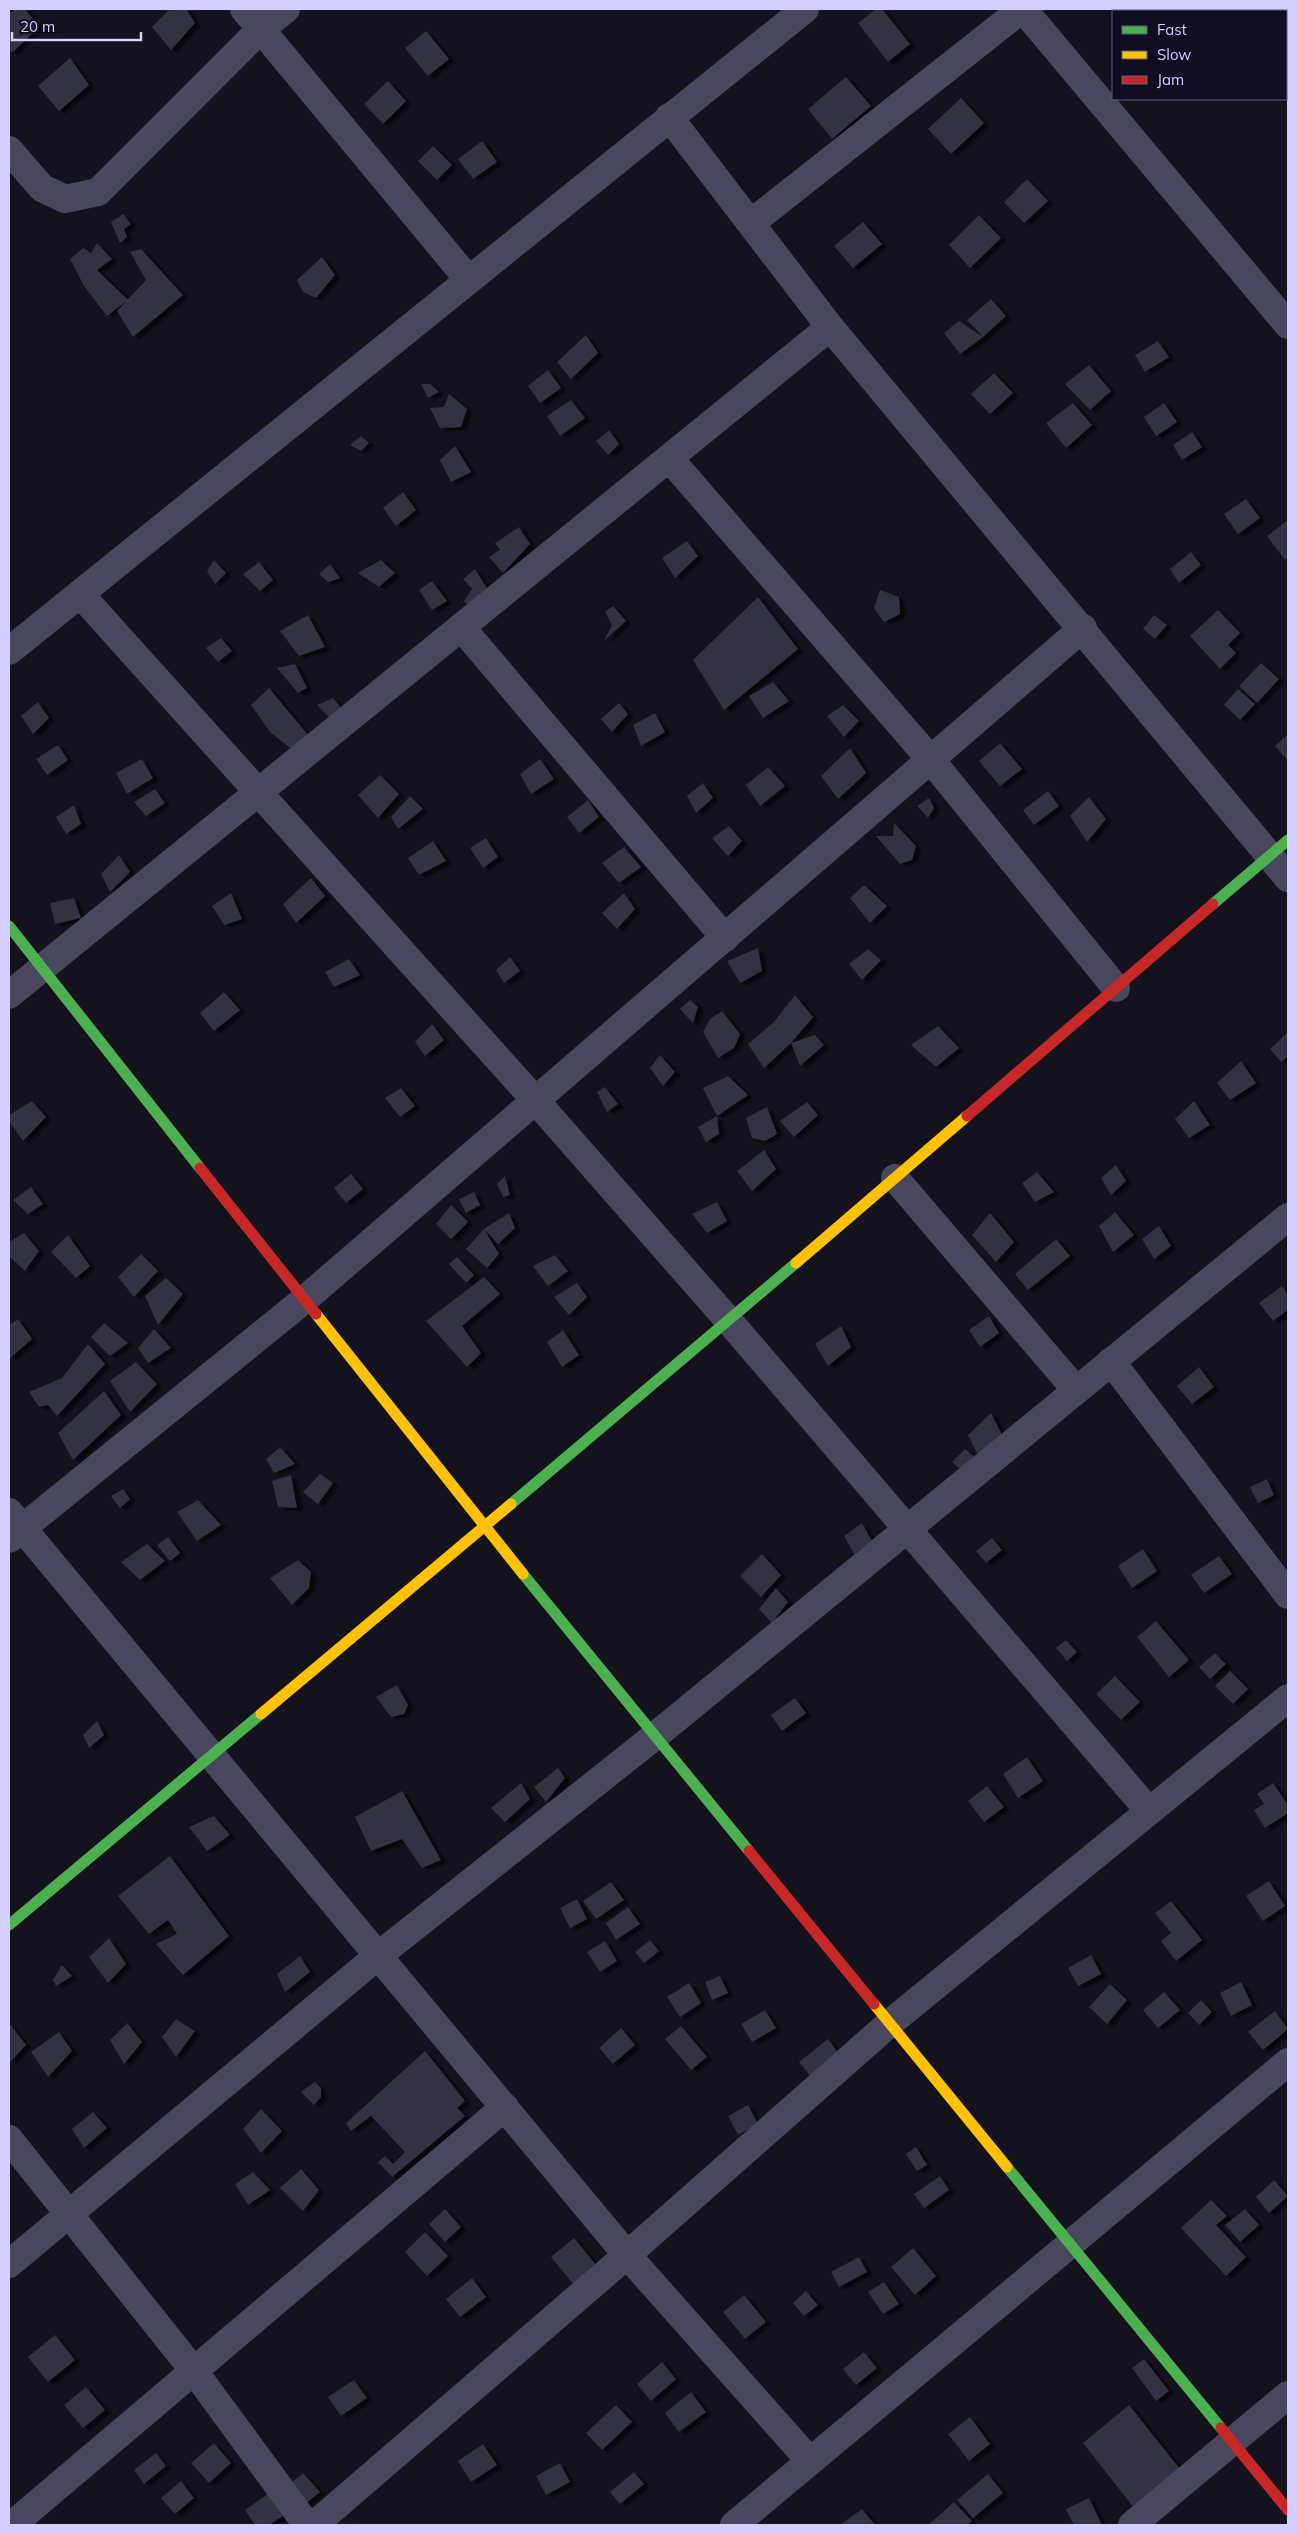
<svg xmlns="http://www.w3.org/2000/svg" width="1297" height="2534" viewBox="0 0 1297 2534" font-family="Mulish,sans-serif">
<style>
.building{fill:#323040;filter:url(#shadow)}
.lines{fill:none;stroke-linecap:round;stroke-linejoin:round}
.street{stroke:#48475e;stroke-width:28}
.fast{stroke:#4caf50;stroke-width:11}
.slow{stroke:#ffc107;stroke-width:11}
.jam{stroke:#c62828;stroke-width:11}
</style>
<defs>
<filter id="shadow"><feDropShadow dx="5.5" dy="3" stdDeviation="1" flood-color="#0009"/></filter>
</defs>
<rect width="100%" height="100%" fill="#14121d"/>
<!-- building -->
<path class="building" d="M15,9H25L39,27L12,53L9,49V14Z
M170,9H186L195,23L171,50L152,27Z
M876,9H882L910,44L888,62L858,23Z
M1269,9H1288V33L1286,30V11H1271Z
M426,31L449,59L428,76L405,48Z
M70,58L89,85L59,111L38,86Z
M846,77L871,106L832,139L808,109Z
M388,81L406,101L383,124L364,104Z
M961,98L984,123L951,154L928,129Z
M482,141L497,162L473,179L458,159Z
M433,146L452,165L437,180L418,161Z
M1027,179L1048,201L1024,223L1004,202Z
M123,214L131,224L124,229L127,237L120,243L111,222Z
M979,215L1001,238L970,268L949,245Z
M863,222L882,244L853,268L834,246Z
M97,243L112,259L97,270L128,300L107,316L84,286L70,259L83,248L91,253Z
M141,249L183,295L133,337L117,311L146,280L130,252Z
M322,257L335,275L316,298L303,292L297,280Z
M991,299L1006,316L983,337L960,354L944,333L959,321L983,337L967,320Z
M586,335L598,353L571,379L557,362Z
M1158,341L1169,357L1145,372L1135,355Z
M1089,365L1111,391L1090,410L1065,384Z
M548,370L561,388L540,403L528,386Z
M994,373L1013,393L990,414L971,394Z
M421,384H430L439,392L428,398Z
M449,394L467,409L461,427L440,428L430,408L444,407Z
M571,400L585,418L560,436L547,416Z
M1073,403L1092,425L1066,448L1046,423Z
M1164,403L1177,422L1156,436L1144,417Z
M609,430L619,444L608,455L596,441Z
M1192,432L1202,447L1182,460L1173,445Z
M361,436L369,443L361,451L350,445Z
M455,446L471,472L451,482L440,460Z
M403,492L416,510L396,526L383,508Z
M1246,499L1260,518L1238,534L1224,514Z
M1288,520V557L1285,560L1267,536Z
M519,527L530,544L503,573L489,557L500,550L495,543Z
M687,541L698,556L675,578L662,558Z
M1191,552L1201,565L1179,583L1170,569Z
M214,560L226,573L215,584L207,571Z
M381,560L395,573L379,587L358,573Z
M259,562L273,580L260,591L243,574Z
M330,564L340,578L328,582L319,574Z
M475,569L491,595L471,610L464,601L472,589L463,579Z
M432,581L447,601L432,610L419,590Z
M880,590L899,597L900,614L884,622L874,608Z
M758,597L798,649L724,710L693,660Z
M613,606L626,621L604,641L612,625L605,612Z
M1218,610L1240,633L1228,645L1236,653L1220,669L1190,636Z
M308,615L325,647L299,656L280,631Z
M1154,615L1167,625L1155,639L1143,629Z
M221,638L232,651L218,662L206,648Z
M1261,663L1279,679L1257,703L1239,686Z
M295,664L307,688L298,693L277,668Z
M773,682L789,701L763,718L749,696Z
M269,688L309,736L296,753L270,732L251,705Z
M1238,689L1255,704L1240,720L1224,705Z
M333,698L342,709L330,718L317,705Z
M38,702L49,718L33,734L21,716Z
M619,703L628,714L612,732L601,719Z
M843,705L859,721L844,737L827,716Z
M655,713L665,732L641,746L633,725Z
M1288,734V761L1275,746Z
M1000,743L1022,769L1000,786L979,761Z
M58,745L68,760L47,775L36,759Z
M850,748L866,773L838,799L821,776Z
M142,759L153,778L127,794L116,773Z
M540,759L554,779L531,794L520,774Z
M768,767L785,786L760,806L746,785Z
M380,775L399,794L378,818L358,795Z
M703,783L713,798L696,813L687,796Z
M155,789L165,803L146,816L134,802Z
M1048,791L1059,806L1034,825L1023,810Z
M410,796L423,809L398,829L391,817Z
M1089,797L1106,819L1087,842L1070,816Z
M929,798L934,808L928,818L917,806Z
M588,800L599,817L579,833L567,817Z
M74,805L81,824L66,834L56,817Z
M894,823L916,846L912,860L900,864L876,836H893Z
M729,826L742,841L728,856L712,838Z
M486,838L498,857L483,868L470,848Z
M433,841L446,861L419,875L408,858Z
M624,847L641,867L619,883L602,863Z
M119,855L130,872L110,892L101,874Z
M311,878L325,896L296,923L283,904Z
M864,885L887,906L870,923L850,898Z
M231,893L242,919L224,925L212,906Z
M624,893L635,909L617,929L602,913Z
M74,898L81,918L55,924L50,903Z
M758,948L762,971L740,983L727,961Z
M868,949L881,960L862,980L849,964Z
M510,957L520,971L504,983L496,970Z
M349,959L360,975L334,987L325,972Z
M224,992L240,1010L214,1031L200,1013Z
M795,995L813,1017L791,1043L764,1068L748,1044L774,1022Z
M690,1000L698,1007L693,1023L680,1009Z
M722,1011L740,1034L734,1048L718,1058L703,1032L710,1019Z
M432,1024L444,1040L425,1056L415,1042Z
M938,1026L959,1048L936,1067L911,1045Z
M1288,1032V1056L1281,1062L1270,1049Z
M815,1035L824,1045L800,1066L791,1043Z
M660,1055L675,1072L663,1086L650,1068Z
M1241,1061L1256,1083L1230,1100L1217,1083Z
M728,1076L748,1095L717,1116L703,1088Z
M605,1087L618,1104L607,1112L597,1092Z
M401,1088L415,1106L400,1117L385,1098Z
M32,1101L46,1117L23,1141L9,1121V1115Z
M1194,1101L1210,1125L1189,1138L1175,1119Z
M807,1102L818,1115L794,1137L780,1121Z
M767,1107L777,1134L765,1141L752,1138L746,1118Z
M717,1116L719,1134L706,1142L698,1127Z
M764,1150L776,1169L752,1191L737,1171Z
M1116,1165L1126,1181L1111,1195L1101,1178Z
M1037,1172L1054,1192L1035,1202L1022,1183Z
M351,1174L363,1189L346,1203L334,1188Z
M505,1176L510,1195L503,1197L497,1184Z
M31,1187L43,1204L28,1214L13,1200Z
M474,1192L480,1205L466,1213L459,1199Z
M717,1202L727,1221L707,1233L692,1214Z
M451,1205L468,1222L451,1239L436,1224Z
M1115,1212L1134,1235L1113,1252L1099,1226Z
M509,1213L515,1228L498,1244L484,1229L499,1254L487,1268L466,1249L484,1229Z
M990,1213L1014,1242L996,1262L972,1235Z
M1159,1226L1171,1246L1154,1259L1142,1239Z
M24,1233L39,1251L25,1271L9,1256V1242Z
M68,1235L90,1266L76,1278L51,1252Z
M1056,1239L1070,1256L1028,1290L1015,1274Z
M141,1254L158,1271L134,1297L118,1277Z
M555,1255L568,1271L548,1286L533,1266Z
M457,1257L474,1275L466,1283L449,1264Z
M484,1277L500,1294L462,1326L481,1353L467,1367L426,1321Z
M166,1278L183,1294L158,1325L145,1296Z
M577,1283L587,1297L569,1315L554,1297Z
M1282,1286L1288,1295V1310L1273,1321L1259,1303Z
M989,1316L999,1333L980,1347L969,1330Z
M18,1319L32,1339L9,1359V1325Z
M104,1323L128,1343L110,1356L91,1337Z
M841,1326L851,1347L828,1366L815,1344Z
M154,1329L171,1348L148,1363L138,1348Z
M563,1330L579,1355L562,1367L547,1342Z
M88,1344L105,1364L57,1416L48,1405L39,1407L29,1392L62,1378Z
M136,1362L157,1384L130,1412L110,1381Z
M1199,1367L1214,1387L1192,1404L1177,1386Z
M104,1391L121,1415L73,1460L58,1433Z
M991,1413L1003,1437L979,1457L968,1435Z
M280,1447L295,1464L274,1473L266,1459Z
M965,1449L977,1459L962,1471L952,1462Z
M320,1474L333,1483L318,1504L303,1492Z
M291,1475L297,1508L278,1507L272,1481Z
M1267,1479L1274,1495L1258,1503L1250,1487Z
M123,1489L130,1499L120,1508L111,1496Z
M198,1500L221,1525L197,1541L177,1512Z
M862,1523L872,1541L854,1554L844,1536Z
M168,1537L180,1553L170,1561L157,1545Z
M992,1538L1002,1550L986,1563L976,1551Z
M147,1544L165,1561L140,1580L121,1562Z
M1143,1549L1157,1571L1132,1588L1118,1566Z
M762,1554L781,1575L761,1597L740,1576Z
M1219,1556L1232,1574L1204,1593L1191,1575Z
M298,1560L311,1572L309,1588L292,1605L270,1578Z
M776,1588L788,1602L772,1623L759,1609Z
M1156,1621L1189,1660L1169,1677L1137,1637Z
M1066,1640L1077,1652L1067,1661L1056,1648Z
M1215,1653L1226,1664L1210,1679L1199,1667Z
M1230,1671L1248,1689L1233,1704L1215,1686Z
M1115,1676L1140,1702L1121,1720L1096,1694Z
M397,1685L408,1705L404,1714L391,1717L376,1697Z
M795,1698L806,1713L782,1731L771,1715Z
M97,1721L104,1735L89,1748L83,1735Z
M1027,1757L1043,1781L1018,1798L1003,1774Z
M558,1768L565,1778L546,1802L534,1787Z
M521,1783L530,1799L505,1822L491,1808Z
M1273,1783L1288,1805V1813L1265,1828L1254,1810L1264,1804L1257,1794Z
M987,1786L1004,1807L984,1822L968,1801Z
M402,1791L441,1860L422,1868L402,1839L371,1851L355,1817Z
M214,1816L230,1835L207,1851L189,1827Z
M170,1856L229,1936L183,1975L156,1944L177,1934L168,1920L149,1934L118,1896Z
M1269,1881L1285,1906L1263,1921L1246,1896Z
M611,1882L624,1900L596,1919L583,1901Z
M577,1899L587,1919L570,1928L560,1908Z
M1171,1901L1202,1940L1176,1961L1161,1941L1171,1933L1155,1913Z
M628,1907L640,1924L616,1940L606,1923Z
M109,1938L126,1964L108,1983L89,1957Z
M650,1940L659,1951L644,1963L635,1952Z
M605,1941L617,1961L600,1972L587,1952Z
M1091,1955L1101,1974L1078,1986L1068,1968Z
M300,1956L310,1972L285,1992L277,1974Z
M62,1965L72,1976L56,1986L53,1980Z
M720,1976L728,1993L712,2000L705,1982Z
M1241,1982L1252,2005L1231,2016L1220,1993Z
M689,1983L701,2003L680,2017L667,1997Z
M1110,1984L1127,2000L1107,2024L1089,2007Z
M1164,1992L1180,2010L1158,2028L1143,2010Z
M1201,2000L1212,2012L1199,2025L1188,2013Z
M765,2010L776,2028L752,2042L741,2024Z
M1275,2011L1288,2029L1263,2050L1248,2032Z
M176,2019L195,2031L176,2057L162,2037Z
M9,2023L26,2045L9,2063Z
M127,2023L142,2042L124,2064L110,2040Z
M681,2026L707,2057L691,2070L665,2039Z
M621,2028L635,2045L613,2064L599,2048Z
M59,2032L72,2051L48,2077L31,2052Z
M828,2039L842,2058L814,2081L799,2062Z
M425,2051L465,2101L457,2108L465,2116L392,2177L378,2162L385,2156L393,2164L405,2152L371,2116L351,2131L346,2123Z
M315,2082L321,2088V2097L314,2105L301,2092Z
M748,2105L758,2124L738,2135L728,2116Z
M261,2109L282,2131L261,2153L243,2129Z
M93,2112L107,2128L84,2148L72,2129Z
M916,2147L927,2165L917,2171L906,2154Z
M301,2169L319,2190L303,2211L280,2188Z
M253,2172L270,2190L248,2205L235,2184Z
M940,2176L949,2190L924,2208L914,2194Z
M1274,2180L1288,2196L1269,2213L1256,2197Z
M1211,2200L1227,2216L1216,2225L1246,2257L1226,2276L1181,2228Z
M445,2209L461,2227L445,2242L429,2224Z
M1245,2209L1259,2225L1240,2242L1225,2225Z
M425,2232L448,2256L427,2276L405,2252Z
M574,2238L597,2266L574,2285L551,2257Z
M913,2248L936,2276L915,2295L891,2267Z
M859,2257L867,2272L839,2287L831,2272Z
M472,2278L486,2297L460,2317L446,2299Z
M884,2282L899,2304L883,2314L868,2292Z
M806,2291L818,2305L804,2316L793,2303Z
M744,2295L766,2322L745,2339L723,2312Z
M55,2335L75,2360L48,2382L28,2357Z
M864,2352L877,2368L856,2385L843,2369Z
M1144,2359L1169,2391L1156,2401L1132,2368Z
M662,2362L676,2379L651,2401L637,2384Z
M354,2380L367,2398L341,2416L328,2397Z
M86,2387L105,2410L83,2428L64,2405Z
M691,2392L706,2412L679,2432L665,2413Z
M616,2405L632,2422L602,2450L586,2433Z
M1129,2405L1192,2484L1145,2522L1083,2443Z
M970,2417L990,2444L969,2461L948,2434Z
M214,2443L231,2463L209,2483L191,2463Z
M483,2444L497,2465L471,2482L458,2461Z
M156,2453L166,2466L144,2484L134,2470Z
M560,2463L570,2482L546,2495L536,2476Z
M634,2472L644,2484L620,2504L610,2492Z
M303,2473L320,2492L300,2508L284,2489Z
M988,2474L1003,2493L973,2518L957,2500Z
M181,2481L194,2498L175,2514L161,2498Z
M268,2494L283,2516L269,2525H255L245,2510Z
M1089,2498L1102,2525H1074L1066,2509Z
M954,2502L972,2521L967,2525H928Z
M862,2509L875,2525H840Z"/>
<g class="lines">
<!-- street -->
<path class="street" d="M244,9L468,279
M1023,9L1288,325
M669,117L830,327L1288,878
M9,150L42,188L65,199L98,192L261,29L286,9
M751,223L1022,9
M669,458L931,760L1116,988
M80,594L536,1101L729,1321L1149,1811
M461,627L725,938
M9,651L805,9
M9,995L830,327
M895,1178L1076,1390
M1111,1361L1288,1595
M9,1512L627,2255L810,2461
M9,1539L304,1300L1083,628
M9,2139L194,2371L307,2525
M9,2264L379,1955L655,1736L1288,1217
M12,2525L505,2107
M314,2525L627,2255L890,2023L1288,1698
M734,2525L1288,2062
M1132,2525L1288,2395"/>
<!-- fast -->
<path class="fast" d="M1213,904L1288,840
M9,926L200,1168
M511,1504L796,1263
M523,1574L749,1851
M9,1925L261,1714
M1007,2167L1221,2428"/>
<!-- slow -->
<path class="slow" d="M796,1263L967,1116
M316,1314L523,1574
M261,1714L511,1504
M874,2004L1007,2167"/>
<!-- jam -->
<path class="jam" d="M967,1116L1213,904
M200,1168L316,1314
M749,1851L874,2004
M1221,2428L1288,2510"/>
</g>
<!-- border -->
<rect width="1297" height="2534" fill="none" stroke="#d4cffe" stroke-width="20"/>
<!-- legend -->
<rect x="1112" y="10" width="175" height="90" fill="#110e22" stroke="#5f5b7a"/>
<rect x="1122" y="26" width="25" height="8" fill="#4caf50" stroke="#5f5b7a"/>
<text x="1157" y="35" font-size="15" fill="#d4cffe">Fast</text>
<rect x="1122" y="51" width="25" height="8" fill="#ffc107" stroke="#5f5b7a"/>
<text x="1157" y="60" font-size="15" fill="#d4cffe">Slow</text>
<rect x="1122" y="76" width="25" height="8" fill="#c62828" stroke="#5f5b7a"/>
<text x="1157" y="85" font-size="15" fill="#d4cffe">Jam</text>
<!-- scale -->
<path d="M12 32v8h129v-8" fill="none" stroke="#d4cffe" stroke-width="2.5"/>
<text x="20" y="32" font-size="15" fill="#d4cffe" stroke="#110e22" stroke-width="4" paint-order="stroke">20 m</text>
</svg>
